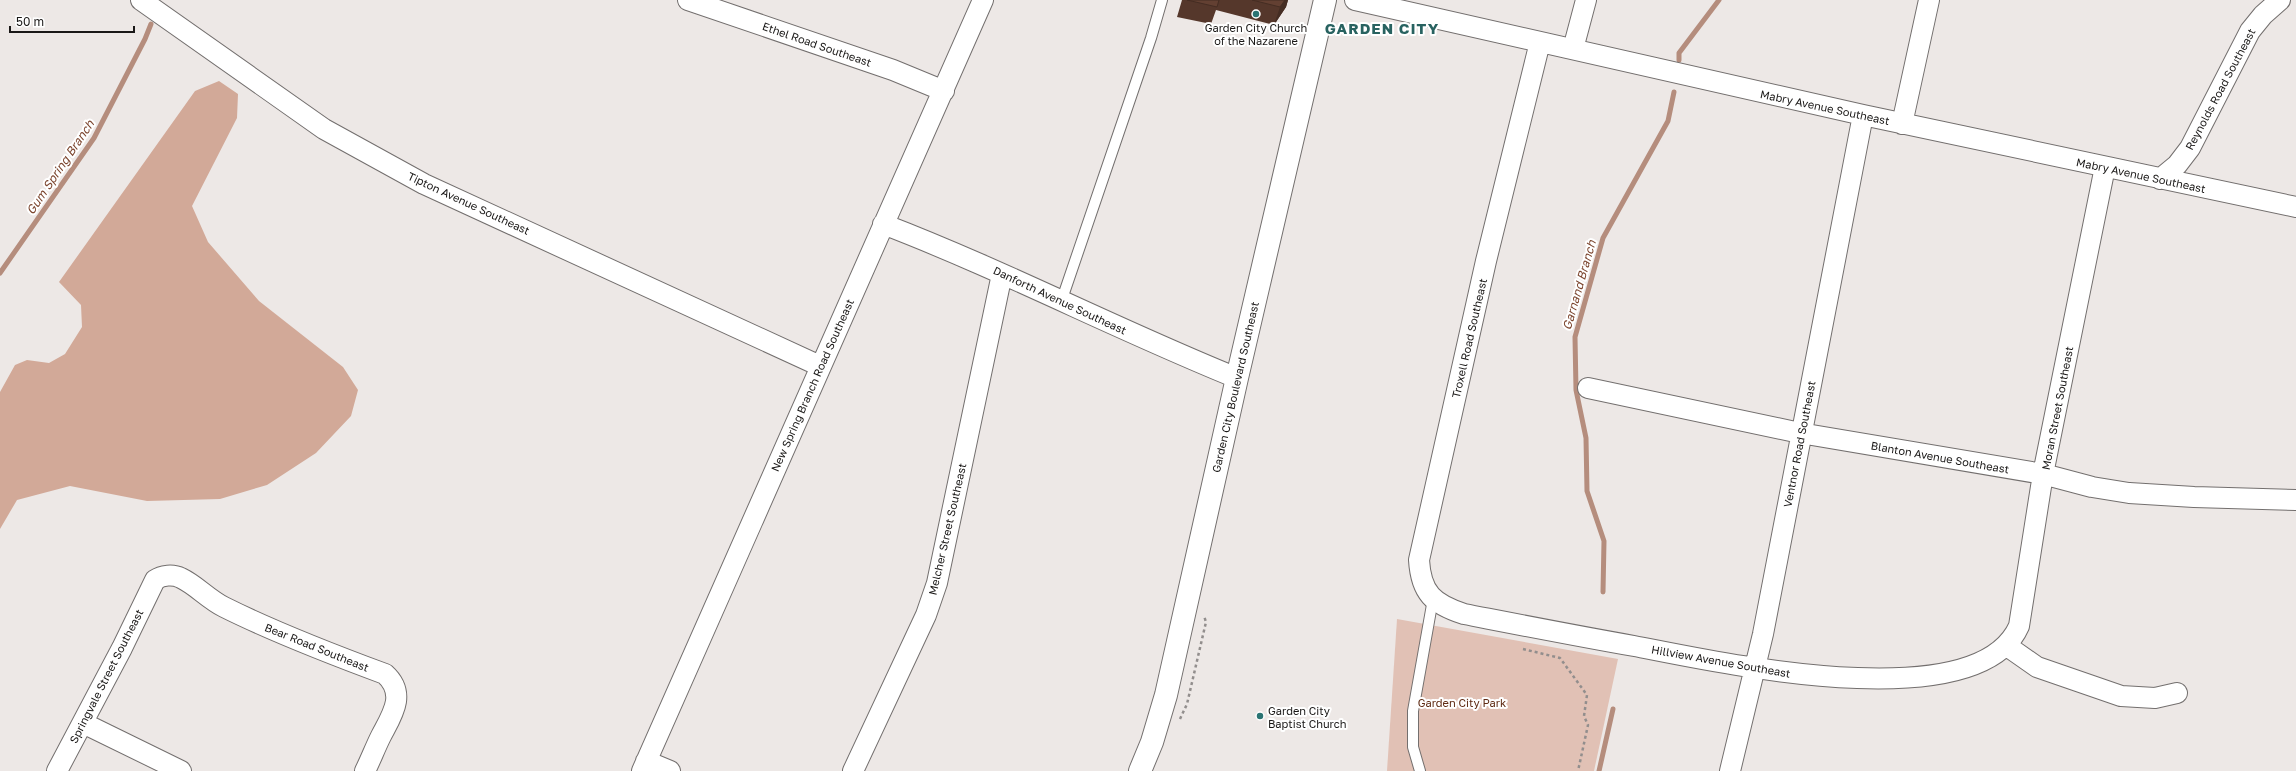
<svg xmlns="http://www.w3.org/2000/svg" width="2296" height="771" viewBox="0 0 2296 771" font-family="'Golos Text',sans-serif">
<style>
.green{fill:#e1c1b5}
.forest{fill:#d2a998}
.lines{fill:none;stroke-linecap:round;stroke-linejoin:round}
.stream{stroke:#b58d7d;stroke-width:5}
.service-casing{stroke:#736f6e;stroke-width:12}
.minor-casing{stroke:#736f6e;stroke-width:22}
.tertiary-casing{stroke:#736f6e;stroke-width:24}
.path{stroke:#928e8d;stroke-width:2.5;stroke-dasharray:3 3;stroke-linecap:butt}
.service{stroke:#fff;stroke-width:10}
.minor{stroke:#fff;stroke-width:20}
.tertiary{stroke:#fff;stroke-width:22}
.wall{fill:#55372b}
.shaded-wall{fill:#452d23}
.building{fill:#634032;stroke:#452d23}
.poi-dot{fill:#2a7473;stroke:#fff;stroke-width:1.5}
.labels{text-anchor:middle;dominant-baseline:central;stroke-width:4;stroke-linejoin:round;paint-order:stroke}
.poi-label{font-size:11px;fill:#1a1817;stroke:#fff}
.street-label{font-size:11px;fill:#1a1817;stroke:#fff}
.park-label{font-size:11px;fill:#5f2b14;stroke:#fff}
.water-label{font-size:12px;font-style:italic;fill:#7b442d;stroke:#fff}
.district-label{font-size:15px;font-weight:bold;letter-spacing:1px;fill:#286260;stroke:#fff}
</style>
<rect width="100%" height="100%" fill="#ede8e6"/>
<!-- green -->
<path class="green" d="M1397,619L1618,659L1594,771H1387Z"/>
<!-- forest -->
<path class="forest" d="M219,81L238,94L237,118L192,206L208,242L259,301L343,367L358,390L351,416L316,453L267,485L220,499L147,501L70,486L17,500L0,529V392L15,365L27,360L49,363L65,354L82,327L81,305L59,282L195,91Z"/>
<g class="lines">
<!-- stream -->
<path class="stream" d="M1679,60V53L1719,0
M0,273L94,138L145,39L151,24
M1603,592L1604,541L1587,491L1586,438L1576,390L1575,337L1603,238L1668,121L1674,92
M1599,771L1613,709"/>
<!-- service casing -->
<g class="service-casing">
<path id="service" d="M1061,302L1151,38L1162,0
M1420,771L1413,747V711L1433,599"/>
</g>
<!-- minor casing -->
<g class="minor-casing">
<path id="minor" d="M141,0L324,129L424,184L820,366
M688,0L893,70L944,91
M1355,0L1863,115L2296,207
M1540,42L1486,261L1419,560C1421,593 1433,604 1464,614C1521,625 1577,636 1634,646C1713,661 1977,721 2019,626L2043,474L2105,167
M1573,49L1586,0
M1902,124L1929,0
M2160,179L2177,165L2190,148L2250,31L2263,15L2280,0
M883,224C1003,270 1118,330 1237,378
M1588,388L1800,433L2043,474L2092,487L2129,493L2194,497L2296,500
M2007,646L2037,667L2121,696L2155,698L2177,693
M83,723L181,771
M646,761L670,771
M57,771L122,648L155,580C162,575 173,574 181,578C196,585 208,599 224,607C276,633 331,654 385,674C407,694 392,715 381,736C375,748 371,759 365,771
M642,771L983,0
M853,771L926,615L937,583L1002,274
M1730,771L1763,634L1863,115"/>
</g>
<!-- tertiary casing -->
<g class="tertiary-casing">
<path id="tertiary" d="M1140,771L1152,742L1166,695L1237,378L1325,0"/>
</g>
<!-- path -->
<path class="path" d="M1523,649L1560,658L1587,695L1584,716L1588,725L1578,771
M1180,719L1187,704L1206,622L1204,616"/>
<!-- service -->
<use href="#service" class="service"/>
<!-- minor -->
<use href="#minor" class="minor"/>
<!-- tertiary -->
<use href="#tertiary" class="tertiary"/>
</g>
<!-- wall -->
<path class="wall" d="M1182,0H1288L1286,7L1274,25L1216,10L1211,24L1177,17Z"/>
<!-- shaded-wall -->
<path class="shaded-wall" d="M1285,0H1288L1286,7L1274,25L1280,7Z"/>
<!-- building -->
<path class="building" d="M1187,0H1219L1217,7Z
M1252,0H1285L1280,7Z"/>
<!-- markers -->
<g class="poi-dot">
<circle cx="1256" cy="14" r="4"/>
<circle cx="1260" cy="716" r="4"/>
</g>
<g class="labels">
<!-- poi labels -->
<g class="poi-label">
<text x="1256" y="27">Garden City Church<tspan x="1256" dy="13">of the Nazarene</tspan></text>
<text x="1268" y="710" text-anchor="start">Garden City<tspan x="1268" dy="13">Baptist Church</tspan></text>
</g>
<!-- street labels -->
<g class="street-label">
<text transform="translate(817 44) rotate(19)">Ethel Road Southeast</text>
<text transform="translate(2220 89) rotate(-62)">Reynolds Road Southeast</text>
<text transform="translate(1825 107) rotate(12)">Mabry Avenue Southeast</text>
<text transform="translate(2141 175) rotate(12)">Mabry Avenue Southeast</text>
<text transform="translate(469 203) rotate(25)">Tipton Avenue Southeast</text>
<text transform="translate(1060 300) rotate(25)">Danforth Avenue Southeast</text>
<text transform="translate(1469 338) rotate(-77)">Troxell Road Southeast</text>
<text transform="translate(812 385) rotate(-66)">New Spring Branch Road Southeast</text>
<text transform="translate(1235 387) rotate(-77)">Garden City Boulevard Southeast</text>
<text transform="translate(2057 408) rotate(-79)">Moran Street Southeast</text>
<text transform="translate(1799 444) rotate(-79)">Ventnor Road Southeast</text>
<text transform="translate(1940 457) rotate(10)">Blanton Avenue Southeast</text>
<text transform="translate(947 529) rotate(-77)">Melcher Street Southeast</text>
<text transform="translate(317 647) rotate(22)">Bear Road Southeast</text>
<text transform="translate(1721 661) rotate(10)">Hillview Avenue Southeast</text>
<text transform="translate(106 676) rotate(-63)">Springvale Street Southeast</text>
</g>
<!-- park labels -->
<g class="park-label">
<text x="1462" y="702">Garden City Park</text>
</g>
<!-- water labels -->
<g class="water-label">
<text transform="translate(60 167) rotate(-56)">Gum Spring Branch</text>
<text transform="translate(1579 285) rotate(-74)">Garnand Branch</text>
</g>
<!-- district labels -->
<g class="district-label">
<text x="1382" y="28">GARDEN CITY</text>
</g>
</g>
<!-- scale -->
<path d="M10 26v6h124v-6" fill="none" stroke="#1a1817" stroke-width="2"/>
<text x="16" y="26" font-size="12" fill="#1a1817" stroke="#ffffff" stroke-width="3" paint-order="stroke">50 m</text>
</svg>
